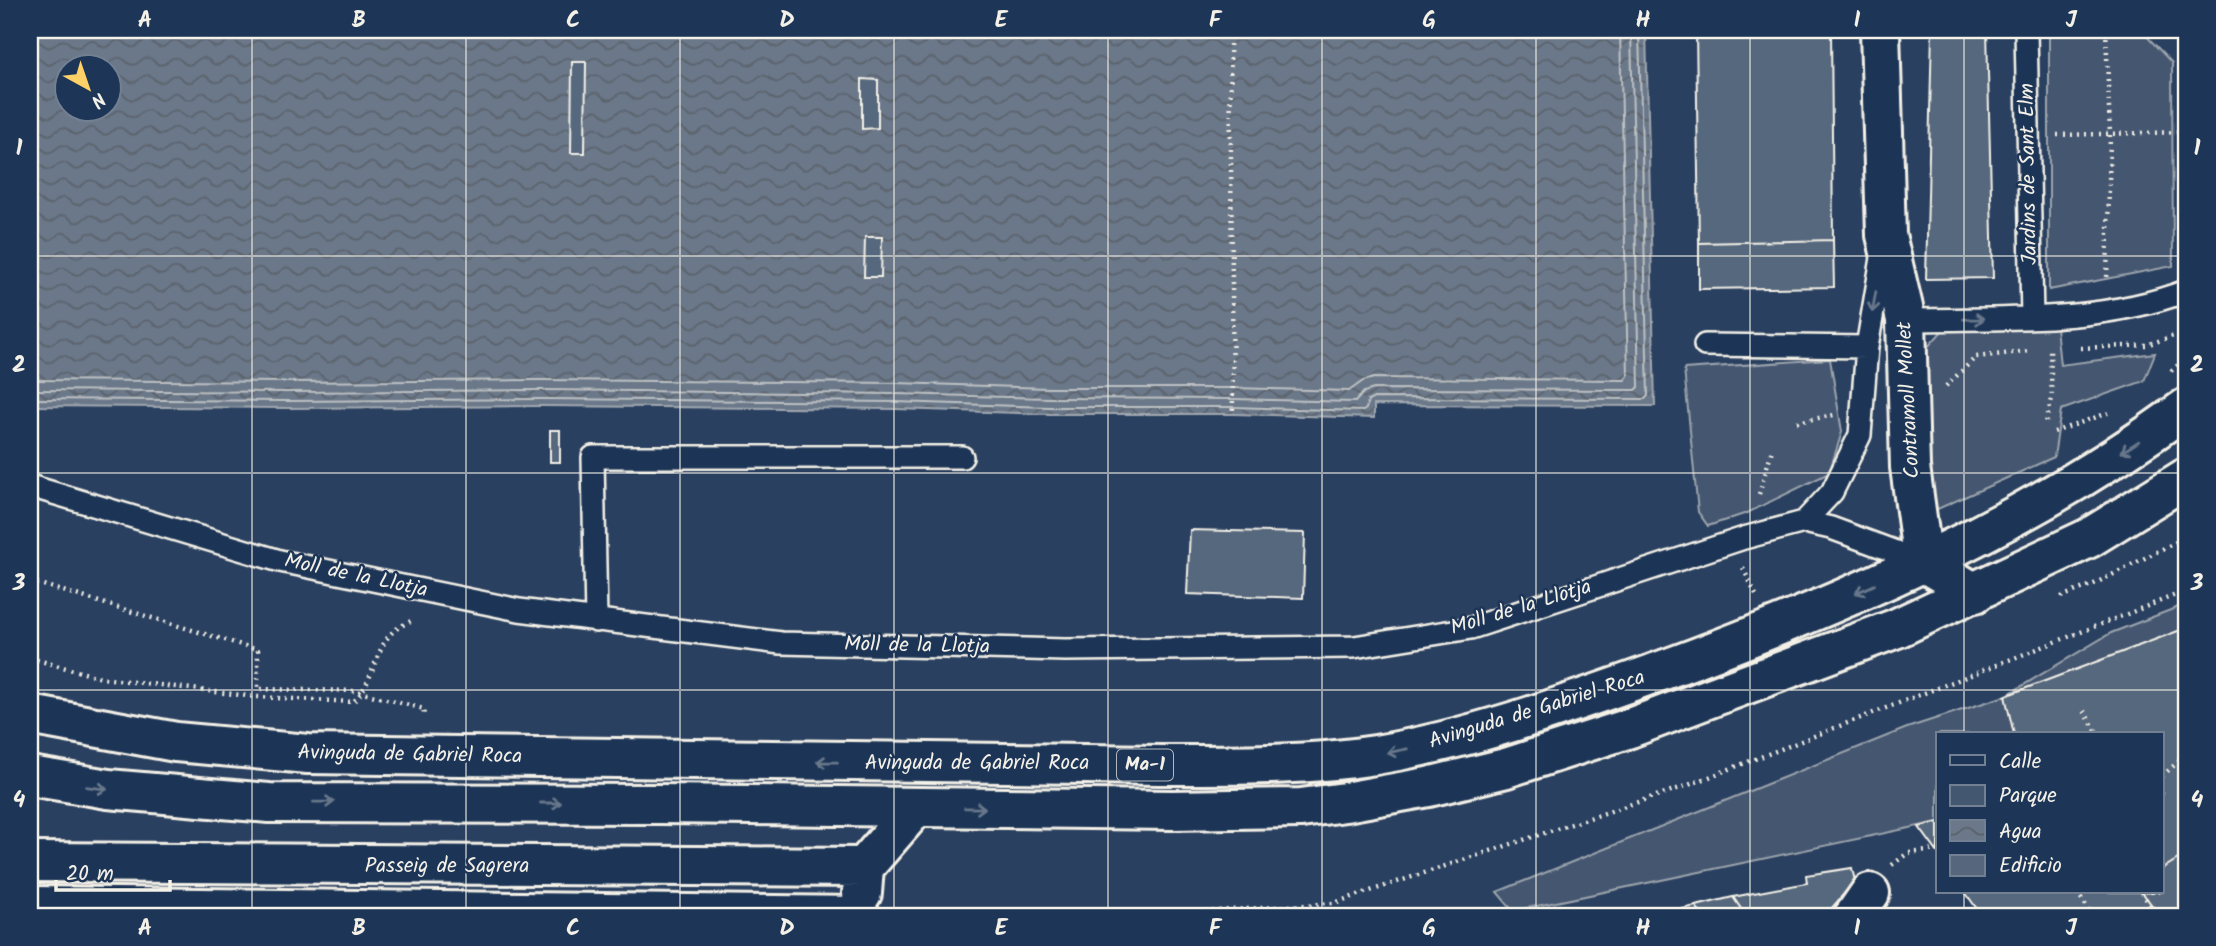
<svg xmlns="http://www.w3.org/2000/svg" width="2216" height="946" viewBox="0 0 2216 946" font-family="Kalam,sans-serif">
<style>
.green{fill:#445771;stroke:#9ca4ac;stroke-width:2}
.water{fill:url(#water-waves);stroke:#a1a8b0;stroke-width:2;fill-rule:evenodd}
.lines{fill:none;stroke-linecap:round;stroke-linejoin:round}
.shore{stroke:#bdc1c2;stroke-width:2}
.building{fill:#56677d;stroke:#f4f1e8;stroke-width:2}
.lane-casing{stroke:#f4f1e8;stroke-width:26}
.street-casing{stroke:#f4f1e8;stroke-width:44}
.highway-casing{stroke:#f4f1e8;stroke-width:44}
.path{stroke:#f4f1e8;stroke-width:4.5;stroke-dasharray:2 5;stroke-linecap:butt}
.lane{stroke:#1d3557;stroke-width:21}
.street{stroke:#1d3557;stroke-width:38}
.highway{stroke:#1d3557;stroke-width:38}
.oneway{stroke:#68778a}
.grid{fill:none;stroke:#f4f1e8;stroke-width:2;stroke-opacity:0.55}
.labels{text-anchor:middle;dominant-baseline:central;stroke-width:5;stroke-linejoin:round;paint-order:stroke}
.shield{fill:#1d3557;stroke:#b4b9bc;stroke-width:2}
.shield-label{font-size:19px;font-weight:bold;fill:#f4f1e8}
.street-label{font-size:21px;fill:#f4f1e8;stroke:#1d3557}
.neatline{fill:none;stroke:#f4f1e8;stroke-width:2.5}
.grid-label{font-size:23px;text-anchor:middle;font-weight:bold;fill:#f4f1e8}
</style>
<defs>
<pattern id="water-waves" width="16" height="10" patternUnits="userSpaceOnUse" patternTransform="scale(1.75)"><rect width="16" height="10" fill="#6a788a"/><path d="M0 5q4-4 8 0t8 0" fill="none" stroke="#5b626b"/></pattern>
</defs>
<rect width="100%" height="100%" fill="#2a4060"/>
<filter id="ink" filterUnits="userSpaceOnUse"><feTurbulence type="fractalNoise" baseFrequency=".0143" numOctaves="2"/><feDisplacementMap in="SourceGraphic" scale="14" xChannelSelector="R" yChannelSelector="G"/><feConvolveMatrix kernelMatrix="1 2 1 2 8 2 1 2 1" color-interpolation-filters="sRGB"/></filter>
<g filter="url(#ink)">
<!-- green -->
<path class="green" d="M2049,30H2141L2172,63L2173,266L2049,290Z
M2056,327L2060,365L2155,353L2144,381L2061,410L2054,457L1933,511L1917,359L1942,331Z
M1830,359L1842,432L1829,473L1747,513L1708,526L1698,512L1684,369Z
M2186,604V853L2162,869V734H1938V822L1513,911L1497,892L1907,728L2005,696L2111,633Z"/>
<!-- water -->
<path class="water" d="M30,30H1646L1655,406L1374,405V418L1233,414H1049L896,409L543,406L288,408L30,406ZM66,66H108V108H66Z"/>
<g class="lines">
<!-- shore -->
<path class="shore" d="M30,380L288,382L543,380L896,383L1050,388H1233L1349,391L1363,381L1374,378L1625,380L1628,376L1620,30
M30,390L288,392L543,390L896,394L1050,398L1233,399L1355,402L1364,392L1374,389L1636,390L1639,387L1631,30
M30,399L288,401L543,399L896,402L1049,407H1233L1363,411L1366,409L1368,401L1374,398L1645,399L1648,396L1639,30"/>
</g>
<!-- building -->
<path class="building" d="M1696,30H1831L1833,240L1699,243Z
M1932,30H1987L1993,278L1926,279Z
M572,62H586L585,153H571Z
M862,79L878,80V128L862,129Z
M865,237H882L881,277H864Z
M1833,240L1834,287L1699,289V243Z
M550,430H560V462H550Z
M1190,530L1305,533L1303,598L1187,594Z
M2186,628V916H1982L1965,892H2162V734H2014L2005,696Z
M1938,822V853L1919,827Z
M2186,854V916H2160L2142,892H2162V869Z
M1852,868L1855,881L1825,916H1746L1733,897L1807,883L1806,875Z
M1733,897L1746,916H1702L1696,906Z
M1696,906L1702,916H1651Z
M1594,910L1595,916H1561Z"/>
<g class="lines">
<!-- lane casing -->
<g class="lane-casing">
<path id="lane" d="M2026,30L2032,317
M1906,320C1997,318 2100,324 2186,291
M1705,345L1867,347
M30,486L280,561L519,610L781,643L1065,650L1354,647L1471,628L1744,538L1804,522L1831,528L1923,562
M1804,522L1832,492L1860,435L1867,347L1882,258
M596,621L593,457H962"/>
</g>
<!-- street casing -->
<g class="street-casing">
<path id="street" d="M1880,30L1886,235L1906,320L1910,467L1923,562L1975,593
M30,862L864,867
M862,893L864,867L916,807
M30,906L860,916
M1854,916L1870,893"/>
</g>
<!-- highway casing -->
<g class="highway-casing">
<path id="highway" d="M30,715L176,742L308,754L1161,765C1233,765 1305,766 1376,755C1473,739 1566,705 1658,672C1843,604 2027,525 2186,408
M30,776L108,789L269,803L659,804L1172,810L1301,808L1345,802L1428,787L1506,768L1630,728L1897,628L2089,538L2186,478"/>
</g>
<!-- path -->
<path class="path" d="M1230,30L1233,414
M2106,30L2110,134L2107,281
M2057,135L2186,132
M2081,348L2146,345L2186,332
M2171,371L2186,358
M1946,386L1976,357L2030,351
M1797,422L1834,415
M2046,422L2052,398L2050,349
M2054,432L2108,413
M1759,494L1772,450
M1743,568L1756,595
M30,581L258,650V689L356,691L424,709L423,718
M2061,597L2094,584L2186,537
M30,658L102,678L257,697L353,702C373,684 373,656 389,636C395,628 405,624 413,620
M2084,711L2098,734
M2162,776L2186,755
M1892,865L1908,853L1938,850
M2077,892L2093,916
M2142,892L2156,916
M1142,916L1334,903L1686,786L2186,591"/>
<!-- lane -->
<use href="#lane" class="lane"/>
<!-- street -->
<use href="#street" class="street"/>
<!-- highway -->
<use href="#highway" class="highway"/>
</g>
<!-- one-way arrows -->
<defs><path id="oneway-shaft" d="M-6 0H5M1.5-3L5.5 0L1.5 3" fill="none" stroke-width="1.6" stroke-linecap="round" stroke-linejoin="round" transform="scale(1.75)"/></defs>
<g class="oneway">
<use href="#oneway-shaft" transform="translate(1874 302) rotate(100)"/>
<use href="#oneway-shaft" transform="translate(1974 319) rotate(-1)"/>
<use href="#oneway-shaft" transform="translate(2130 447) rotate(147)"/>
<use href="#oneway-shaft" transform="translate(1865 589) rotate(156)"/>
<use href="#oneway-shaft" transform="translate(1397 751) rotate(169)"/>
<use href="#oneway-shaft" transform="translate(827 762) rotate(-179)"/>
<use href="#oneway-shaft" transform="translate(97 788) rotate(8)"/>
<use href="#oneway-shaft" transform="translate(324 802) rotate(-1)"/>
<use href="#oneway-shaft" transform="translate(551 803)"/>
<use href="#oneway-shaft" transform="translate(975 808) rotate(1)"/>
</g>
</g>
<!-- grid -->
<path class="grid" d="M252,30V916M466,30V916M680,30V916M894,30V916M1108,30V916M1322,30V916M1536,30V916M1750,30V916M1964,30V734M30,256H2186M30,473H2186M30,690H2186M1964,892V916"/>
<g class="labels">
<!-- shield labels -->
<rect class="shield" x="1117" y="749.5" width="56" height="31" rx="5"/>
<g class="shield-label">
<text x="1145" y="765">Ma-1</text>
</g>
<!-- street labels -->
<g class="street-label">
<text transform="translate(2029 174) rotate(-91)">Jardins de Sant Elm</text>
<text transform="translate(1909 400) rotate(-93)">Contramoll Mollet</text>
<text transform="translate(356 576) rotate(12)">Moll de la Llotja</text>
<text transform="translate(1521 608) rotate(-17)">Moll de la Llotja</text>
<text transform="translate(917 646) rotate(1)">Moll de la Llotja</text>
<text transform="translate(1537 710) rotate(-17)">Avinguda de Gabriel Roca</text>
<text transform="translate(410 755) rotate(1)">Avinguda de Gabriel Roca</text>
<text x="977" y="763">Avinguda de Gabriel Roca</text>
<text x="447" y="866">Passeig de Sagrera</text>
</g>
</g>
<!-- margin -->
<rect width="2216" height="946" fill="none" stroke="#1d3557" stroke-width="77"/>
<!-- legend -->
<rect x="1936" y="732" width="228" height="161" fill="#1d3557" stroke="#738091" stroke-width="2"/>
<rect x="1950" y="755" width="35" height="10" fill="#1d3557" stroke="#738091" stroke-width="2"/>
<text x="1999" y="768" font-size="21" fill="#f4f1e8">Calle</text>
<rect x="1950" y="785" width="35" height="21" fill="#445771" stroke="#738091" stroke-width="2"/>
<text x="1999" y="802" font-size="21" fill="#f4f1e8">Parque</text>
<rect x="1950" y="820" width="35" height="21" fill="url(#water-waves)" stroke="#738091" stroke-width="2"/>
<text x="1999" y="838" font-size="21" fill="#f4f1e8">Agua</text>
<rect x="1950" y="855" width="35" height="21" fill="#56677d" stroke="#738091" stroke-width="2"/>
<text x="1999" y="872" font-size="21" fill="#f4f1e8">Edificio</text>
<!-- north arrow -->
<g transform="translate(88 88) rotate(140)"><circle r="33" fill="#1d3557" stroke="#738091" stroke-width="2"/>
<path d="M0-5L12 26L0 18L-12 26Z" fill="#ffd166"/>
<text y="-10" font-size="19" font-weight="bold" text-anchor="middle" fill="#f4f1e8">N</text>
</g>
<!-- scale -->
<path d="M56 880v10h114v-10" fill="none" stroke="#f4f1e8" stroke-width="3.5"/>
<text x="66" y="880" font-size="21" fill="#f4f1e8" stroke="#1d3557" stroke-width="5" paint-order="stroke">20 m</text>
<rect x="38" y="38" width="2140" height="870" class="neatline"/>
<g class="grid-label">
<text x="145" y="27">A</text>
<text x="359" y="27">B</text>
<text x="573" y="27">C</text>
<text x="787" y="27">D</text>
<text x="1001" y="27">E</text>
<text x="1215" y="27">F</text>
<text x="1429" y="27">G</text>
<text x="1643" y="27">H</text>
<text x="1857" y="27">I</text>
<text x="2071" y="27">J</text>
<text x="19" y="155">1</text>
<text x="2197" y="155">1</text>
<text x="19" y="372">2</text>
<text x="2197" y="372">2</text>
<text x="19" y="590">3</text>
<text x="2197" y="590">3</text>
<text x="19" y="807">4</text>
<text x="2197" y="807">4</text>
<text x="145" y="935">A</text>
<text x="359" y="935">B</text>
<text x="573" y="935">C</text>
<text x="787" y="935">D</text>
<text x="1001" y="935">E</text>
<text x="1215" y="935">F</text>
<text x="1429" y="935">G</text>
<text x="1643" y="935">H</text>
<text x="1857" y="935">I</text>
<text x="2071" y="935">J</text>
</g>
</svg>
